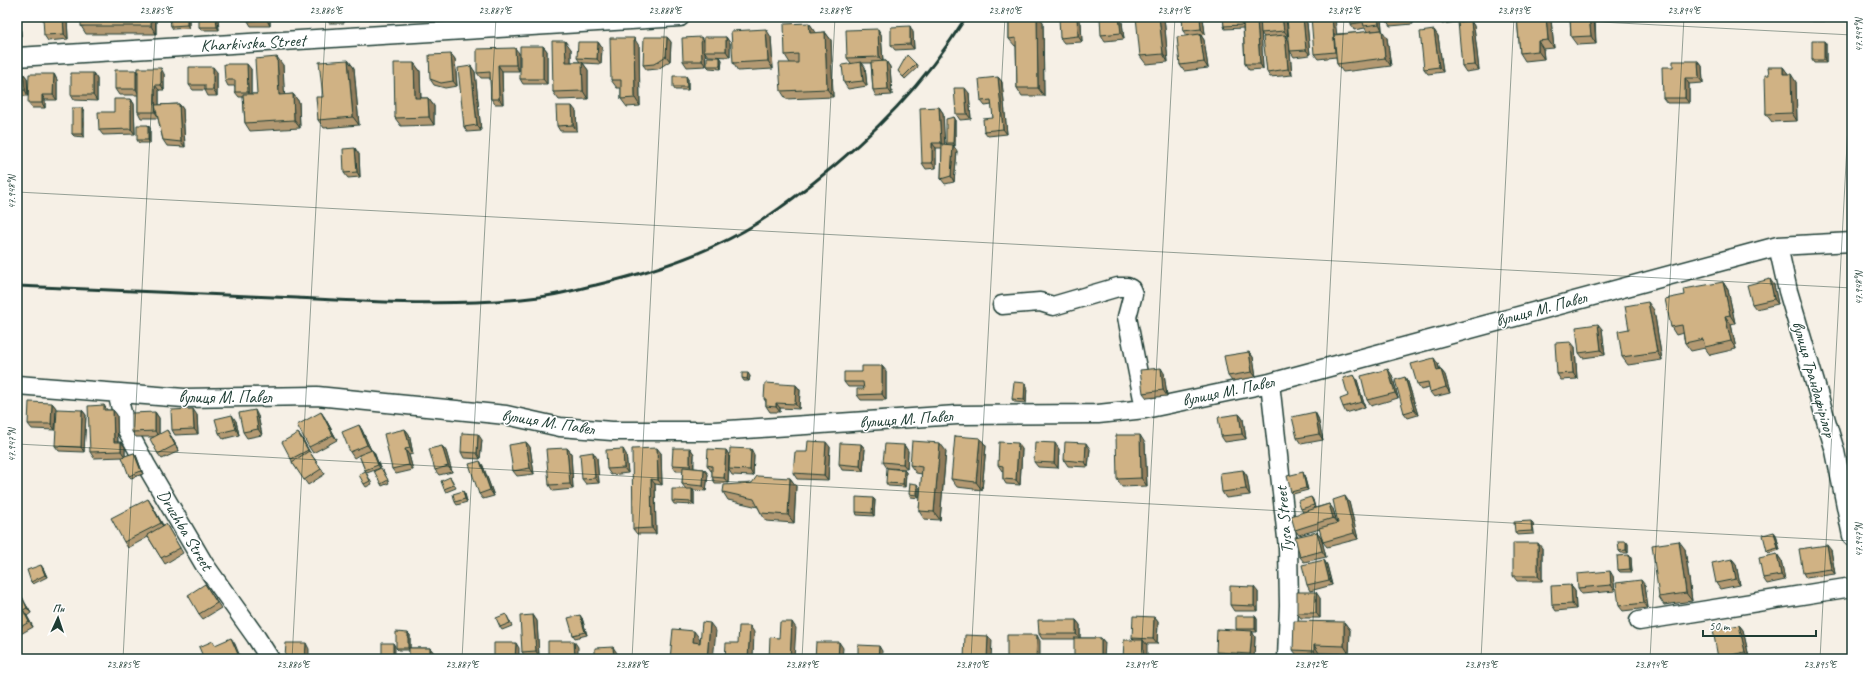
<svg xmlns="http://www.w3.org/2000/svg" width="1869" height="676" viewBox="0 0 1869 676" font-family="Caveat,sans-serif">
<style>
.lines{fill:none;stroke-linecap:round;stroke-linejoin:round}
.minor-casing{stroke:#1f3d34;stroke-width:21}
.minor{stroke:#fff;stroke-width:18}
.rail{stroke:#1f3d34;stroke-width:3}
.wall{fill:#b39972;stroke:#1f3d34}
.shaded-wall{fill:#927d5c;stroke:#1f3d34}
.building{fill:#d0b284;stroke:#1f3d34}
.ticks{fill:none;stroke:#1f3d34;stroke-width:1;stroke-opacity:0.45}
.labels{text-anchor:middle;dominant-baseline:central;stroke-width:3;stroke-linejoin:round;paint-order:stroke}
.street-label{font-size:17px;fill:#1f3d34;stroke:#fff}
.neatline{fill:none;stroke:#1f3d34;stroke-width:1.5}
.ticks-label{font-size:10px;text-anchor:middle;fill:#1f3d34}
</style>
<rect width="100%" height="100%" fill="#f6f0e6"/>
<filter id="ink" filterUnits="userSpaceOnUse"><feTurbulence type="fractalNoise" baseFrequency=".025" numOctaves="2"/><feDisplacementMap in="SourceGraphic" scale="8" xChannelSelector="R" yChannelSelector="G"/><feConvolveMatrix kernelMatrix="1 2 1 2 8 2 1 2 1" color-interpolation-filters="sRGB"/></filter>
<g filter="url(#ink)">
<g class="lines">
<!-- minor casing -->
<g class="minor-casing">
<path id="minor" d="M17,57L680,17
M1778,246L1788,291L1835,451L1852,536
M1002,305L1040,302L1053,306L1118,287H1127L1131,289L1133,294L1127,317L1145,409
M1270,383L1288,547L1289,605L1287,659
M17,385L184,398L317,396L506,415L560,427L612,431H714L957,415L1098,414L1145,409L1270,383L1778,246L1852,242
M117,393L126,428L146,465L204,564L256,637L270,659
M1639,621L1852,587"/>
</g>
<!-- minor -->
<use href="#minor" class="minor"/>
<!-- rail -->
<path class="rail" d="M17,286C110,290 203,294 297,298C377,302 458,307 539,297C558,295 577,289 596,285C647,273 698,257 744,231C769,217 791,200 813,183C875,134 924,84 966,17"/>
</g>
<!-- wall -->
<path class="wall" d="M17,17H28V19L20,20L21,36H17Z
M67,17L68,39L48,41L44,35L48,18Z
M156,17V34H86L81,26Z
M170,17H189V28L173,29L171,26Z
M248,17H270V26H251L248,21Z
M344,17V23H329L327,20Z
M402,17H434V18L403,19Z
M1009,17H1039L1043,22L1044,96H1022L1017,88L1016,46H1015L1009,39Z
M1119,17L1122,22L1124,39L1105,41L1101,35Z
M1164,17L1168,62L1146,64L1140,56Z
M1182,17H1202L1203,18L1205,34L1201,35L1204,40L1208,68L1184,71L1180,65L1187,36L1183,31Z
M1223,17H1243V21L1260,24V17H1286L1288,36H1285L1289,41L1292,75L1270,77L1267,72L1264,37L1261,33L1263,69L1249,70L1245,64L1243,28L1225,29L1224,26Z
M1303,17L1307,23L1310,55L1294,57L1290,51Z
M1381,17L1382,30L1371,31L1387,38L1391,66L1343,72L1337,64L1336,57L1318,59L1314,54L1337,34L1367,32L1365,28L1354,30L1351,24Z
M1412,17L1413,24L1390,26L1387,21Z
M1438,17H1463L1464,21L1442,24L1438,18Z
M1517,17H1550L1551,20L1554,48L1543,49L1544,59L1525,61L1520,53Z
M1570,17H1601H1595L1596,44L1577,45L1571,37Z
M1736,17H1755V19H1738Z
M1809,17H1828V21H1811Z
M218,19L219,30H201L199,27Z
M1471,21L1474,26L1479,70L1466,72L1462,66Z
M809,23L815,31V33L825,32L831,40L833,97L786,99L781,91L790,63L785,55Z
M1081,23L1082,42L1064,43L1060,38Z
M1434,30L1438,36L1443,72L1428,74L1424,69Z
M913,32L914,49L895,50L891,45Z
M881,34L883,61H886L890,67L892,95L876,96L873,90L871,63H862L865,67L867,86L848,89L844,83L851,63L847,58Z
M667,37L671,42L670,61L658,69L647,70L643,65Z
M701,37L704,42L726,37L730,43V57L708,56L705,52L706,66L687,67L683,61Z
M771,37L773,69L738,71L733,63Z
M1824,41L1826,44V63H1814L1812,60Z
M598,42L602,48L601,64L583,63L588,70V99L559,100L553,92L571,49V62H580L577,58Z
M543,46L547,51V84H523L520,79Z
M639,46L640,106L627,107L621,99V88H617L611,80Z
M519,53V71H502L503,104H495L491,99L490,78H481L477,73Z
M451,54L455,59L457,86L445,88L434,85L430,79Z
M720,57L722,60L721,69L709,68L707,66Z
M348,60L354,68L359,125L324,128L318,120L323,97Z
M1698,61L1702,66L1703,83L1689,84V103H1667L1663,98L1673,67Z
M414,63L420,71L421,98H428L434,106V125L401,126L395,118Z
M916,64L918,67L905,79L898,71Z
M283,65L284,95L293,94L299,102L300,128L250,131L245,123L243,97H239L235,92V86H228L225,80L251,69V94H257Z
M471,66L475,72L481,131L467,132L464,127Z
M1783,67L1788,74L1796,82L1797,121L1772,122L1766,114L1769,75Z
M136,70L138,73L164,74V90H159V105L179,104L183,109L185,147L167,146L163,140L158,118H141L138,112V95H119L115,89Z
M217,72V96H208L205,90H193L189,85Z
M17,73H23L27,78L28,96H17Z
M93,73L97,79V101L74,100L71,95Z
M54,74L57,80V100H45V108H32L28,103Z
M998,77L1002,82L1007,134L988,136L984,131L993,118L992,105L985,106L981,101Z
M688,79V90H675L673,87Z
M969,93L971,119L960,120L956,114Z
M131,99L134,104L135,134L103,135L99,130L114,112Z
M939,107L943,113L944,144L947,145L946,143L954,117L955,119V146H953L957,151L954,182L945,184L941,179L942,148H936V168L926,169L922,163Z
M82,108L84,111V137L74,136L72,134Z
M576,111L577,131H560L557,126Z
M148,125L150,128V143H139L137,140Z
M359,154L360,177L348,178L344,173Z
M1723,282L1728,290L1735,323L1731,324L1736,349L1710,355L1705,348L1691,351L1685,343L1683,333L1676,335L1671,327L1685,295Z
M1774,285L1778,304L1756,309L1752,304Z
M1654,310L1662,360L1628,365L1622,357L1629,329Z
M1602,329L1605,355L1583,358L1579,353Z
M1575,347L1577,379L1561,380L1557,374Z
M1249,352L1253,357L1256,377L1232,381L1228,376Z
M1438,364L1440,370H1441L1445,375L1450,393L1434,397L1430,392L1429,388L1421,390L1417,384Z
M882,366L886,371V400H861L857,395L864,389V387H848L844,382L862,372Z
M1164,373L1167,396L1147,398L1143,393Z
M1392,375L1398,398L1371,406L1367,400Z
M750,376L749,381H744L742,378Z
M1405,377L1408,382L1418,415L1408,418L1404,413Z
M1357,380L1365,407L1346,413L1343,407Z
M796,385L800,390L799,409L780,408V412H770L766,406V402L764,399Z
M1027,386L1026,403L1014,402L1012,399Z
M52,403L56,408L55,430L32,429L28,424Z
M104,405L107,410H113L117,415L118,442L125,447V456L134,453L136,455L143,474L131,478L129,476L124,457L94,458L90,452Z
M82,410L86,415L84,452L59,451L55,446Z
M155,412L159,418V434L171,436L179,451L162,459L158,454L154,437H136L132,432Z
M321,412L325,418L337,440L313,453L309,447Z
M1315,412L1318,418L1323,440L1301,444L1297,438Z
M1239,414L1243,419L1246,439L1225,442L1221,436Z
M197,415L198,434L175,435L172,430Z
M258,416L262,435L247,438L243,432Z
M236,421L239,435L223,439L219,433Z
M359,425L362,430L371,450H372L374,452L380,468L367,473L365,470L359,455L354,458L350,452Z
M405,429L409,434L413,454L409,455L413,470L396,474L392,469Z
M298,433L302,438L310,453L325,474L308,485L292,462V461L291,459Z
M980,438L986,446L982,490L957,487L951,479Z
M482,440L480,459L464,458L461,452Z
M526,442L530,447L534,474L517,476L513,471Z
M1145,443L1147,486L1122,487L1117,479Z
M861,444L865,449L863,471L842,470L839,464Z
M904,445L908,451L907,469L887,468L883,462Z
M442,446L446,451L452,472L439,475L435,470Z
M830,447L828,480L797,479L793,473L807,452Z
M567,448L571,453L573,489L553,491L549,485Z
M690,448L694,454V468L704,469L708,474L706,491L693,490L694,492V505L674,504L672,501L686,489L682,484L683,471H676L672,465Z
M751,449L754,455L753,476L732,475L729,470L728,483H715L712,477V471H711L707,465L726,450L729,455Z
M1022,449L1020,485L1006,484L1003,479V471H1002L998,465Z
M1059,449L1058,468L1038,467L1034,462Z
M1090,449L1088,467L1068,466L1064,460Z
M946,451L940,520L924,519L919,511L922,474L916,473L910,465Z
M661,453L662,485L655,484L656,534H637L633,529Z
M626,454L628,473L611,475L607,469Z
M597,458L599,483L586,484L582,479Z
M480,461L483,466L494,496L483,499L479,494Z
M383,470L389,483L382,486L381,484Z
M1243,470L1247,476L1250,495L1226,498L1222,492Z
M906,472L905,487L888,486L886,483Z
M1303,472L1304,475L1308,490L1293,494L1291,492Z
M367,474L372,484L366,487L364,484Z
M450,477L452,480L456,488L446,492L444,489Z
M790,478L796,486L794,523L766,521L761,513L758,507L728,500L723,492L752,483Z
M919,487V498L911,497L909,494Z
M465,494L467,502L457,505L455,502Z
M1311,497L1313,500L1315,508L1329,504L1333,509L1337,523H1338L1349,502L1358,539L1327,547L1323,542L1320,529L1299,535L1295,530L1303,512L1301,509Z
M875,500L874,516L857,515L856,512Z
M152,505L163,525L166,524L183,553L165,564L148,537L128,548L124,542Z
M1533,523L1534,534L1517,535L1515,532Z
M1317,532L1321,537L1326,557L1304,562L1300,557Z
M1774,532L1776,535L1780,550L1769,553L1767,551Z
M1626,541L1628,544V553H1621L1619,551Z
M1542,548V581H1517L1513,576Z
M1685,549L1692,601L1664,605L1659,597Z
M1831,550L1835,574L1806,578L1803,573Z
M1777,554L1781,560L1785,580L1767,584L1763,578Z
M1629,555L1631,558L1632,572H1620L1618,570Z
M1732,559L1736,564L1740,585L1720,589L1716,583Z
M1324,560L1327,565L1332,585L1310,591L1307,585Z
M43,568L47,577L33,584L31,582Z
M1613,576L1615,591L1582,594L1578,588Z
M205,584L221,608L203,619L199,614Z
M1571,585L1575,590L1576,609L1556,611L1552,605Z
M1645,585L1648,608L1623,611L1619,606Z
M1258,592V611H1234L1230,605Z
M17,597L19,599L22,597L25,603L31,613L27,616L33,627L17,636Z
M1320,598V618H1301L1297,613Z
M506,614L512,626L502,630L500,627Z
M533,615L537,621L539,657L526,658L522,652Z
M1255,616L1257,619V632H1252L1255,637L1254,659L1220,657L1216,652L1237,630L1236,629Z
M1154,617L1158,622L1157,644H1146L1147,645L1134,640L1132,638Z
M582,618L587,635L575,638L573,635Z
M1076,620L1080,625V638H1101L1105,643L1074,639H1042L1039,634Z
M1344,622L1350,630L1349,654L1319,653V659L1299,658L1293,650Z
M1739,625L1743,630L1749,657L1742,659H1719L1718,658Z
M408,633L410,635V648H430L434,653V659H409V650H398L396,648Z"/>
<!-- shaded-wall -->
<path class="shaded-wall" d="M17,17H18L20,20L21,36L17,30Z
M63,17H67L68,39L64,34Z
M151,17H156V34L151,26Z
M187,17H189V28L187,25Z
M216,17L218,19L219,30L217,27Z
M267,17H270V26L267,20Z
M342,17H344V23L342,20Z
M1037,17H1039L1043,22L1044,96L1038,88Z
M1077,17L1081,23L1082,42L1078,36Z
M1119,17L1122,22L1124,39L1121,33Z
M1159,17H1164L1168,62L1163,54Z
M1200,17H1202L1203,18L1205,34L1201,29Z
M1241,17H1243L1244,27L1242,25Z
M1282,17H1286L1288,36L1284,31Z
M1303,17L1307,23L1310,55L1306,50Z
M1332,17H1335L1339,57L1335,52Z
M1378,17H1381L1382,30L1379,24Z
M1409,17H1412L1413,24L1409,18Z
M1461,17H1463L1464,21Z
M1546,17H1550L1551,20L1554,48L1548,40Z
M1589,17H1594L1596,44L1591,36Z
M1826,17H1828V21Z
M1257,20L1261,25L1263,69L1260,64Z
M1471,21L1474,26L1479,70L1475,65Z
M809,23L815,31V41L810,33Z
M910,26L913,32L914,49L910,44Z
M766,29L771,37L773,69L768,61Z
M878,29L881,34L883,62L879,57Z
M1382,30L1387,38L1391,66L1385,58Z
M1434,30L1438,36L1443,72L1439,67Z
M825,32L831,40L833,97L827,89Z
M1200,34L1204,40L1208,68L1204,62Z
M1285,35L1289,41L1292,75L1288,69Z
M667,37L671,42L670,61L666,56Z
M701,37L705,43L704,51L705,52L706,66L702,61Z
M726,37L730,43V57L726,51Z
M634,38L639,46L640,106L635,98Z
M565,41L571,49V70L566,62Z
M1538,41L1543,49L1544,59L1538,51Z
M1824,41L1826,44V63L1824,60Z
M598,42L602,48L601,64L597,59Z
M543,46L547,51V84L543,79Z
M515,48L519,53V71L516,65Z
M451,54L455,59L457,86L453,81Z
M277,57L283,65L285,103L279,95Z
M720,57L722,60L721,69L720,66Z
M348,60L354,68L359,125L353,117Z
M886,61L890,67L892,95L888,89Z
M1698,61L1702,66L1703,83L1699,78Z
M582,62L588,70V99L583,91Z
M861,62L865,67L867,86L863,81Z
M414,63L420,71L421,106L415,98Z
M247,64L251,69V97L248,92Z
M498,65L502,71L503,104L499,99Z
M471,66L475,72L481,131L477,125Z
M213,67L217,72V96L213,90Z
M1783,67L1789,75L1783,74Z
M161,68L164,74V90L161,85Z
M136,70L139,75V95L136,89Z
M23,73L27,78L28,96L25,90Z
M93,73L97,79V101L93,95Z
M54,74L57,80V100L53,95Z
M1791,74L1796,82L1797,121L1792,113Z
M686,76L688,79V90L687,87Z
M998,77L1002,82L1007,134L1003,129Z
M1685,78L1689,84V103L1685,98Z
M155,85L159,90V118L155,112Z
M965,88L969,93L971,119L967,114Z
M293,94L299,102L300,128L294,120Z
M42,95L45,100V108L42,103Z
M428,98L434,106V125L429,117Z
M131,99L134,104L135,134L131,129Z
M179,104L183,109L185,147L181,142Z
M572,106L576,111L577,131L573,125Z
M939,107L943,113L945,148L941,143Z
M82,108L84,111V137L82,134Z
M954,117L955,119V146L953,143Z
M148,125L150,128V143L148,140Z
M932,143L936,148V168L932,163Z
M953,145L957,151L954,182L951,176Z
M355,148L359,154L360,177L357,172Z
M1770,279L1774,285L1778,304L1774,299Z
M1723,282L1728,290L1735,323L1730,315Z
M1648,302L1654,310L1662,360L1657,352Z
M1725,316L1731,324L1736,349L1731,341Z
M1598,324L1602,329L1605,355L1601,350Z
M1571,342L1575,347L1577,379L1573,373Z
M1249,352L1253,357L1256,377L1252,372Z
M1434,358L1438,364L1441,376L1437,371Z
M882,366L886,371V400L882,394Z
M1161,368L1164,373L1167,396L1163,390Z
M1388,369L1392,375L1398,398L1395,393Z
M1441,370L1445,375L1450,393L1446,387Z
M748,373L750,376L749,381L747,379Z
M1354,375L1357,380L1365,407L1362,402Z
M1405,377L1408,382L1418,415L1414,410Z
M1025,383L1027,386L1026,403L1024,400Z
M796,385L800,390L799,409L795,404Z
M52,403L56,408L55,430L51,424Z
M776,403L780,408V412L776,407Z
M193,409L197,415L198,434L194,429Z
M82,410L86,415L84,452L81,447Z
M113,410L117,415L118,447L114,442Z
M255,410L258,416L262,435L258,429Z
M155,412L159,418V437L155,431Z
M321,412L325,418L337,440L333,435Z
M1315,412L1318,418L1323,440L1319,434Z
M1239,414L1243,419L1246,439L1242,434Z
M232,415L236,421L239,435L236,429Z
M359,425L362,430L371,450L367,445Z
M405,429L409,434L413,454L410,448Z
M167,430L171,436L179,451L175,445Z
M298,433L302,438L310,453L325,474L308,450Z
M478,434L482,440L480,459L477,453Z
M1140,435L1145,443L1147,486L1141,478Z
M980,438L986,446L982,490L976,482Z
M121,442L125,447V457L121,451Z
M526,442L530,447L534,474L530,468Z
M826,442L830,447L828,480L824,475Z
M940,443L946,451L940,520L934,512Z
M1018,443L1022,449L1020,485L1016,480Z
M1055,443L1059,449L1058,468L1054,463Z
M1086,443L1090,449L1088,467L1085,462Z
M861,444L865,449L863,471L860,466Z
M904,445L908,451L907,469L903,464Z
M442,446L446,451L452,472L448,466Z
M567,448L571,453L573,489L570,484Z
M657,448L661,453L662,485L658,480Z
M690,448L694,454L693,471L690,466Z
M405,449L409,455L413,470L409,465Z
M623,449L626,454L628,473L624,468Z
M751,449L754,455L753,476L750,470Z
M372,450L374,452L380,468L378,465Z
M726,450L729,455L728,483L724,478Z
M593,452L597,458L599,483L595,478Z
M134,453L136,455L143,474L141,471Z
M480,461L483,466L494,496L490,490Z
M704,469L708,474L706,491L703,486Z
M904,470L906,472L905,487L903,484Z
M1243,470L1247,476L1250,495L1246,489Z
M1303,472L1304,475L1308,490L1306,488Z
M790,478L796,486L794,523L788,515Z
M651,479L655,484L656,534L652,528Z
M917,484L919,487V498L917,495Z
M692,489L694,492V505L692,502Z
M463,491L465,494L467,502L465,499Z
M1345,496L1349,502L1358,539L1354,533Z
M1311,497L1313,500L1315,508L1314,505Z
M873,498L875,500L874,516L872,513Z
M148,499L152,505L164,528L161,523Z
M1329,504L1333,509L1337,523L1333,518Z
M1531,521L1533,523L1534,534L1532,531Z
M1317,532L1321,537L1326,557L1322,551Z
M1774,532L1776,535L1780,550L1778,548Z
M1626,541L1628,544V553L1626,550Z
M1679,541L1685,549L1692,601L1686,593Z
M1538,543L1542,548V581L1538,576Z
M1827,545L1831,550L1835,574L1831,569Z
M1777,554L1781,560L1785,580L1781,575Z
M1629,555L1631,558L1632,572L1630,569Z
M1732,559L1736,564L1740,585L1736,579Z
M1324,560L1327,565L1332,585L1329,580Z
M41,565L43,568L47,577L45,575Z
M1610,571L1613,576L1615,591L1611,585Z
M1641,580L1645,585L1648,608L1644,603Z
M1571,585L1575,590L1576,609L1572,604Z
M1254,587L1258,592V611L1254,606Z
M1316,592L1320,598V618L1316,613Z
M22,597L25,603L31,613L27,608Z
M23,610L27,616L33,627L29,622Z
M533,615L537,621L539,657L536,651Z
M580,615L582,618L587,635L585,632Z
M1255,616L1257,619V632L1255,629Z
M1154,617L1158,622L1157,644L1153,639Z
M1076,620L1080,625V639L1076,634Z
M792,622L796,628L794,659H790Z
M1344,622L1350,630L1349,654L1344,646Z
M710,623L716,631L713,659H707Z
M1739,625L1743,630L1749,657L1745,652Z
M750,626L754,632L753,659H748Z
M694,631L700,639L699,650L693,642Z
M1252,631L1255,637L1254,659L1250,654Z
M408,633L410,635V650L408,648Z
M1037,635L1040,641V659H1036Z
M988,636L992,641L991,659H987Z
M231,638L235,644L241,659H240Z
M1101,638L1105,643L1104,659H1101Z
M1143,640L1147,645V659H1143Z
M574,641L578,647V659H575Z
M839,642L843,648L842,659H838Z
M306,643L309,649V659H305Z
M393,643L395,646V659H393Z
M516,643L519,648V659H515Z
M1314,645L1319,653V659L1314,651Z
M879,646L882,651V659H878Z
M613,647L617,653V659H614Z
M430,648L434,653V659H430Z"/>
<!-- building -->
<path class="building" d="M48,17H63L64,34L44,35L43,18H48Z
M81,17H151V26H81Z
M170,17H187V25L171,26Z
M199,17H216L217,27H199Z
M248,17H267V20L248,21Z
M327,17H342V20H327Z
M1009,17H1037L1038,88H1017L1016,38L1009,39Z
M1077,17L1078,36L1060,38L1059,18Z
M1115,17H1119L1121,33L1101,35L1100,18Z
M1136,17H1159L1163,54L1140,56Z
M1182,17H1200L1201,29L1183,31Z
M1223,17H1241L1242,25L1224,26Z
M1260,17H1282L1284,31L1261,33Z
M1303,17L1306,50L1290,51L1287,19Z
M1311,17H1332L1335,52L1314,54Z
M1350,17H1378L1379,24L1364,26L1363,22L1351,24Z
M1386,17H1409V18L1387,21Z
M1438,17H1449L1438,18Z
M1517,17H1546L1548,40L1538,41V51L1520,53Z
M1570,17H1589L1591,36L1571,37Z
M1257,20L1260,64H1245L1243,21Z
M1471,21L1475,65L1462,66L1458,22Z
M809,23L810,33L825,32L827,89L781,91L779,63H798V54L785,55L784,24Z
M910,26V44L891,45V27Z
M766,29L768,61L733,63L731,31Z
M878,29L879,57L847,58L846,30Z
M1382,30L1385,58L1337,64L1334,35Z
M1434,30L1439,67L1424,69L1420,32Z
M1200,34L1204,62L1180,65L1177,37Z
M1285,35L1288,69L1267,72L1263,37Z
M644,37H667L666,56L654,64L643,65Z
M701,37L702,61H683L682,38Z
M704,37H726V51H704Z
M610,38H634L635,98L621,99V80H611Z
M552,41H565L566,62H582L583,91L553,92Z
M1812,41H1824V60H1812Z
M578,42H598L597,59L577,58Z
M520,46H543V79H520Z
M515,48L516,65H498L499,99H491L490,72L477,73V49Z
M451,54L453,81L441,83L430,79L429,55Z
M907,55L916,64L903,77L898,71Z
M277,57L279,95L293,94L294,120L245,123L243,94H257L255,59Z
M707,57H720V66H707Z
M348,60L353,117L318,120L316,97H323L319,62Z
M886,61L888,89L873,90L871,62Z
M1673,61H1698L1699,78H1685V98H1663L1662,67H1673Z
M861,62L863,81L844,83L842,65Z
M394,63H414L415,98H428L429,117L395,118Z
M224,64H247L248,92H235V80H225Z
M471,66L477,125L464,127L458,68Z
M189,67H213V90H205V85H189Z
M1768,67H1783V74H1791L1792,113L1766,114L1765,75H1769Z
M138,68H161V85H155V105L179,104L181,142L163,140L155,105V112H138Z
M115,70H136V89H115Z
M17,73H23L25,90L17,91Z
M71,73H93V95H71Z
M29,74H54L53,95H42V103H28Z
M673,76H686L687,87H673Z
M998,77L1003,129L984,131L983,119L993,118L991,100L981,101L979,79Z
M954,88H965L967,114H956Z
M114,99H131V129L99,130L98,112H114Z
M556,106H572L573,125L557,126Z
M939,107L941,143H932V163H922L920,108Z
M72,108H82V134H72Z
M954,117L953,143H946V119Z
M137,125H148V140H137Z
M942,144L953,145L951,176L941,179Z
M355,148L357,172L344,173L343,149Z
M1770,279L1774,299L1752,304L1747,285Z
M1723,282L1730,315L1725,316L1731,341L1705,347L1703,339L1685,343L1682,325L1671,327L1665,299L1685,295L1684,289Z
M1648,302L1657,352L1622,357L1618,331L1629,329L1625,306Z
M1598,324L1601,350L1579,353L1576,327Z
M1571,342L1573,373L1557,374L1555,343Z
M1249,352L1252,372L1228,376L1224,356Z
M1434,358L1437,371L1441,370L1446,387L1430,392L1428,382L1417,384L1411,364Z
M862,366H882V394L857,395V389H864L863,382H844V372H862Z
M1161,368L1163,390L1143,393L1140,370Z
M1388,369L1395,393L1367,400L1361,376Z
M742,373H748L747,379L742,378Z
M1354,375L1362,402L1343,407L1340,399L1348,396L1343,378Z
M1405,377L1414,410L1404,413L1395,380Z
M1014,382L1025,383L1024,400L1012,399Z
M765,383L796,385L795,404L776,403V407L766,406V399H764Z
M29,402L52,403L51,424H28Z
M104,405V410H113L114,442H121V451L90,452L88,406Z
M57,409L82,410L81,447L55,446Z
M193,409L194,429L172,430L171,410Z
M255,410L258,429L243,432L239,413Z
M155,412V431L132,432V413Z
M321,412L333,435L309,447L297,425Z
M1315,412L1319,434L1297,438L1292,417Z
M1239,414L1242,434L1221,436L1218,417Z
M232,415L236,429L219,433L215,419Z
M359,425L367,445L350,452L342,432Z
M405,429L410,448L405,449L409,465L392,469L384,434Z
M167,430L175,445L158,454L150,439Z
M298,433L308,450L291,459L282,442Z
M462,433L478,434L477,453L461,452Z
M1116,435H1140L1141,478L1117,479Z
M955,436L980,438L976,482L951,479Z
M808,441L826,442L824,475L793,473L795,452H807Z
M912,441L940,443L934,512L919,511L922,467L910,465Z
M526,442L530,468L513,471L509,445Z
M999,442L1018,443L1016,480L1003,479V466L998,465Z
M1035,442L1055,443L1054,463L1034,462Z
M1065,442L1086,443L1085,462L1064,460Z
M840,443L861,444L860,466L839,464Z
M885,444L904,445L903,464L883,462Z
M442,446L448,466L435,470L429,449Z
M567,448L570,484L549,485L546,449Z
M657,448L658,480L651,479L652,528L633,529L632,449Z
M673,448H690V466L672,465Z
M730,448L751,449L750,470L729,469Z
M623,449L624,468L607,469L606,450Z
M708,449L726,450L724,478L712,477V466L707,465Z
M372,450L378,465L365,470L359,455Z
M309,451L321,469L304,480L292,462Z
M593,452L595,478L582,479L580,454Z
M134,453L141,471L129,476L122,457Z
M480,461L490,490L479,494L469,464Z
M683,467L704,469L703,486L682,484Z
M381,468L388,480L381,484L374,471Z
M887,468L904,470L903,484L886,483Z
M1243,470L1246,489L1222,492L1220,473Z
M365,471L370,481L364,484L359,475Z
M1303,472L1306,488L1291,492L1287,476Z
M757,476L790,478L788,515L761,513L754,499L723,492L724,485L752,483Z
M450,477L454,485L444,489L441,481Z
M910,483L917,484V495L909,494Z
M672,489H692V502L672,501Z
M463,491L465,499L455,502L453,494Z
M1345,496L1354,533L1323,542L1319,528L1338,523L1333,500Z
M856,497L873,498L872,513L856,512Z
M1311,497L1314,505L1301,509L1298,501Z
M148,499L161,523L124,542L111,518Z
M1329,504L1333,518L1295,530L1291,516Z
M1531,521L1532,531L1515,532L1514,522Z
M166,524L180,548L161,558L147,535Z
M1317,532L1322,551L1300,557L1295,537Z
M1774,532L1778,548L1767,551L1763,535Z
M1618,541H1626V550L1619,551Z
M1679,541L1686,593L1659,597L1652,545Z
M1513,543H1538V576H1513Z
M1827,545L1831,569L1803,573L1799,549Z
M1777,554L1781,575L1763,578L1759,558Z
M1629,555L1630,569L1618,570L1617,556Z
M1732,559L1736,579L1716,583L1712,563Z
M1324,560L1329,580L1307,585L1302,565Z
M41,565L45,575L31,582L27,570Z
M1610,571L1611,585L1578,588L1577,574Z
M1641,580L1644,603L1619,606L1616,583Z
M205,584L217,603L199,614L188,595Z
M1571,585L1572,604L1552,605L1551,586Z
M1230,586L1254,587V606L1230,605Z
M1297,592H1316V613H1297Z
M17,597L18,599L22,597L27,608L23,610L29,622L17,629Z
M506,614L510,623L500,627L496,618Z
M533,615L536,651L522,652L520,616Z
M580,615L585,632L573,635L568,618Z
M1133,616L1154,617L1153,639L1132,638Z
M1236,616H1255V629H1236Z
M1038,620H1076V634H1039Z
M1294,621L1344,622V646L1314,645V651L1293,650Z
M702,622L710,623L707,659H670L673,629L694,631L693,642L700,643Z
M780,622H792L790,659H769L770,637L779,638Z
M1739,625L1745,652L1718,658L1713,630Z
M739,626H750L748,659H725L726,643H738Z
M1217,629L1252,631L1250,654L1216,652Z
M396,632L408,633V648H396Z
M965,635L988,636L987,659H964Z
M1007,635H1037L1036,659H1007Z
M231,638L240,659H221L220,658L217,659H204L199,647L213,641L215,645Z
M1074,638H1101V659H1074Z
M1124,640H1143V659H1123Z
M548,641H574L575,659H548Z
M816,642H839L838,659H815Z
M286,643H306L305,659L285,658Z
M382,643H393V659H382Z
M494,643H516L515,659H494Z
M858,645L879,646L878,659H858Z
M613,647L614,659H595V648Z
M409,648H430V659H409Z
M41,657L42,659H36Z"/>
</g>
<!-- ticks -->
<path class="ticks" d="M1503,17L1852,35M17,192L1852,288M17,444L1852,541M123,659L156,17M292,659L326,17M462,659L496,17M632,659L665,17M802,659L835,17M971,659L1005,17M1141,659L1175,17M1311,659L1344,17M1481,659L1514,17M1650,659L1684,17M1820,659L1852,49"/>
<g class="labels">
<!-- street labels -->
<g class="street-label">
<text transform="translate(253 43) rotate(-3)">Kharkivska Street</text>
<text transform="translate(1541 309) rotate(-15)">вулиця М. Павел</text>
<text transform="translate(1814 379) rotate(74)">вулиця Трандафірілор</text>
<text transform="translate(1228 391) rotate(-12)">вулиця М. Павел</text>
<text x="225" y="397">вулиця М. Павел</text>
<text transform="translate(906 419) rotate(-4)">вулиця М. Павел</text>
<text transform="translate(548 422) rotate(9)">вулиця М. Павел</text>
<text transform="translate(1284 520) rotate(-95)">Tysa Street</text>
<text transform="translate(185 530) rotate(59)">Druzhba Street</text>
</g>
</g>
<!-- margin -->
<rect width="1869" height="676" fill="none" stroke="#fff" stroke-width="44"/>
<!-- north arrow -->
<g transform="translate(58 618) rotate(3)" stroke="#ffffff" stroke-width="3" paint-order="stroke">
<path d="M0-3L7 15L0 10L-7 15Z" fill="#1f3d34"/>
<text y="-6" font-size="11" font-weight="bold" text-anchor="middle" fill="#1f3d34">Пн</text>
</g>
<!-- scale -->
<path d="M1703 630v6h113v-6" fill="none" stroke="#1f3d34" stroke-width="2"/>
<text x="1709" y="630" font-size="12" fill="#1f3d34" stroke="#ffffff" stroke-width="3" paint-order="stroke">50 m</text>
<rect x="22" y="22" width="1825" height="632" class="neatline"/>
<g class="ticks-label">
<text x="156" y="14">23.885°E</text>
<text x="326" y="14">23.886°E</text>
<text x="495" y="14">23.887°E</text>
<text x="665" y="14">23.888°E</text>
<text x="835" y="14">23.889°E</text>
<text x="1005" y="14">23.890°E</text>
<text x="1174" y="14">23.891°E</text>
<text x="1344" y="14">23.892°E</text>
<text x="1514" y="14">23.893°E</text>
<text x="1684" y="14">23.894°E</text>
<text transform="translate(1858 35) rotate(-90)" y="4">47.949°N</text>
<text transform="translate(11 192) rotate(-90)" y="4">47.948°N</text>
<text transform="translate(1858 288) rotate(-90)" y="4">47.948°N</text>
<text transform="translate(11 445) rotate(-90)" y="4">47.947°N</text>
<text transform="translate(1858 540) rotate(-90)" y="4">47.947°N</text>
<text x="123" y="668">23.885°E</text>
<text x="293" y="668">23.886°E</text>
<text x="462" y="668">23.887°E</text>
<text x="632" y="668">23.888°E</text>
<text x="802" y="668">23.889°E</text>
<text x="972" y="668">23.890°E</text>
<text x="1141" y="668">23.891°E</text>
<text x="1311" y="668">23.892°E</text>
<text x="1481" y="668">23.893°E</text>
<text x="1651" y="668">23.894°E</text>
<text x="1820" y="668">23.895°E</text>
</g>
</svg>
